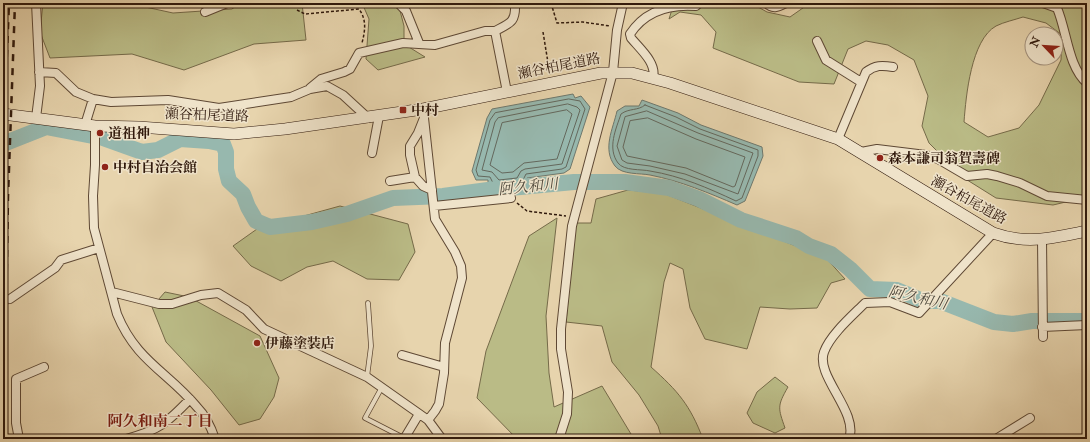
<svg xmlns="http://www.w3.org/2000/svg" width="1090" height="442" viewBox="0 0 1090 442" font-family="'IM FELL Double Pica','Noto Serif JP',serif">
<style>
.green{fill:#babb86;stroke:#756a49;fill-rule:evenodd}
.water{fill:#97b8ae;stroke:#6e786d}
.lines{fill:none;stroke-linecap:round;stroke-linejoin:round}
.shore{stroke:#64685d;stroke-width:1}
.river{stroke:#97b8ae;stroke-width:16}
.street-tunnel{stroke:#c2af8d;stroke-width:8;stroke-dasharray:8 4;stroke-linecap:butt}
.lane-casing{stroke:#5e4834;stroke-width:5.5}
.street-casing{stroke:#5e4834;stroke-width:10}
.secondary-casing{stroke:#30190c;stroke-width:12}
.path{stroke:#30190c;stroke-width:1.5;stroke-dasharray:3 2;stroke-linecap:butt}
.lane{stroke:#efe3ca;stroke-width:4}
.street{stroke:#efe3ca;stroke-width:8}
.secondary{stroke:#efe3ca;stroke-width:11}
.rail{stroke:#30190c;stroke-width:2.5;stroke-dasharray:7 7;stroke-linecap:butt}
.poi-dot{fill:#8f2418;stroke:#efe3ca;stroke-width:1.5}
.labels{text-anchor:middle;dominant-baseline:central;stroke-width:3;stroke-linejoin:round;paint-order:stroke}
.street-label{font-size:14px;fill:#30190c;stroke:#efe3ca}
.poi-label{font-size:14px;font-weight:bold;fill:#30190c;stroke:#efe3ca;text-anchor:start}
.water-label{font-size:15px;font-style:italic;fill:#4f493d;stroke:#efe3ca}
.neighbourhood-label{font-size:15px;font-weight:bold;fill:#7a1f14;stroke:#efe3ca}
</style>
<rect width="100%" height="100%" fill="#e7d4ad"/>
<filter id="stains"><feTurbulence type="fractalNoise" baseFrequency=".005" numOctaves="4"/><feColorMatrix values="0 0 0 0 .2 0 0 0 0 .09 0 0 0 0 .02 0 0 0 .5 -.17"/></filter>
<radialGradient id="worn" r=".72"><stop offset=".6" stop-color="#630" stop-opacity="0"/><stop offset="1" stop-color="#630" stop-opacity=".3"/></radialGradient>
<!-- green -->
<path class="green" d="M43,3H127L173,13L232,9L240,3H302L306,40L254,44L184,70L132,54L50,58L40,32Z
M362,3H398L404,26V44L425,57L378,70L366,59L369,19Z
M674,3H751L767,12L790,17L810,3H1087V197L1053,205L996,198L964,178L929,143L922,126L928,96L914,60L888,45L866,41L848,49L834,84L799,82L713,48L716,32L701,15L680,12L669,19ZM1023,17L1046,23L1062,35L1061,60L1039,105L1019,128L988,137L964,122C966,96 971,40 996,26C1004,22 1014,20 1023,17Z
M628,190L663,193L826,258L845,279L831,283L817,308L790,309L760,307L747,349L705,339L690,308L683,269L670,263L664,282L651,367C678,391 690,405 703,439H662L658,426L639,395L612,362L602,326L566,322L575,223H591L596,199Z
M340,206L408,224L415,252L399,280L367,279L333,261L307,267L281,281L251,266L233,246L257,229Z
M557,218L546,316L549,373L554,407L602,386L634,439H517L477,398L486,351L529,236Z
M165,292L189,297L260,336L279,378L274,397L260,419L239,425L211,390L166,342L152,307Z
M775,377L788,387C777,406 778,408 785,428L775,433L753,423L747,413L757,392Z"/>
<!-- water -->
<path class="water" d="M573,94L575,98L581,96L590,107L570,169L564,173L527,178L528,186L488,190V180H476L472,171L487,118L492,109Z
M642,100L678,113L701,125L762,147L763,156L745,201L737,205C709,193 681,181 650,175C640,173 622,175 615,166C602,149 613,129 617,111L625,106H639Z"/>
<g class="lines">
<!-- shore -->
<path class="shore" d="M569,99L580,101L585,109L566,167L562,169L526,174L522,182L494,185L490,177L478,176L476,170L490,120L495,113Z
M568,104L577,107L580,110L562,164L525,169L521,171L517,178L499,180L492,172L482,170L495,122L498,118Z
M645,105L676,117L700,129L758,150V156L742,198L736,201C708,188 681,176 650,171C641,169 624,171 618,163C607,148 616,129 621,114C629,108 638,111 645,105Z
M567,110L572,114L557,159L524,163L513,172L502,173L490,165L502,123Z
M647,111L698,133L753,153L738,194L685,174L650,166L627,163L622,160L617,146L625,117Z
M648,118L696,139L745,157L735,186L733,187L686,168L627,156L623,147L630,121Z"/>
<!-- river -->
<path class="river" d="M3,144L46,127L103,138L142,152L158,150L180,139L209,141L223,144L226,152V169L229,181L243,194L248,207L256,221L270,227L312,222L347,214L393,198L443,196L488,190L574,182H625L669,188L699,199L741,220L796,238L809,246L831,254L850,269L870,289L897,290L923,301H940L994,322L1013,324L1032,321H1087"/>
<!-- street-tunnel -->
<path class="street-tunnel" d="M3,303L10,299"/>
<!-- lane casing -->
<g class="lane-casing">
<path id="lane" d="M367,377L371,346L368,303
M382,387L365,418L404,438"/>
</g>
<!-- street casing -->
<g class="street-casing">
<path id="street" d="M398,3L406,11L419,43
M766,3C773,10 778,7 786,3
M1043,3L1057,8C1067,31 1068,67 1087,83
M205,12L227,3
M817,41L826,60L861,82
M39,72L56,73L76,92L93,99L111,102L168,100L219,108L291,97L310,89L327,86L343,95L368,118
M653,78C657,63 640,49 631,38L630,34C645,11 669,4 696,6L699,3
M310,88L321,79L344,72L350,69L359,53L403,43L435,45L485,31H495
M507,92L495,31C511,23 516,22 515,3
M423,109L435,219L455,252L461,266L462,278L445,343L444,373L439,404L435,411L428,420
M36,118L40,86L36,3
M424,118L418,133L410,146V155L415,177L423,186L432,190
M85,125L93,99
M95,126V165L93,196L94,228L117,314C136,361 168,372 197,407C206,416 211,427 215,439
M838,139L866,72C875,65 882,65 893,67
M861,152L877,149L926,155L938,159L967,176L987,174L997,176L1020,183L1047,196L1087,200
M372,153L379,116
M390,181L415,177
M434,206L511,198
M1042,239L1043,337
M112,292L159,304H172L201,295L218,293L246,310L264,329L367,377L428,420L442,439
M10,299L55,268L61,260L99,248
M1042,327L1087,325
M402,355L444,367
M19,439L16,423V379L44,367
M126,439C159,430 167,423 190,399
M404,439L419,414
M559,439L567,414L568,392L561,349V329L572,226L613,72L617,30L623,3
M849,439C859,412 815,376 824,352C830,335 852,316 865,303L890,302L919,313L993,233
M996,439L1030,418"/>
</g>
<!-- secondary casing -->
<g class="secondary-casing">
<path id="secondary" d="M3,114L95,126L139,127L234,134L285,129L423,109L601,73H632L670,83L838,139L993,233C1027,245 1052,238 1087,231"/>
</g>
<!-- path -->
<path class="path" d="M551,3L557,23L583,22L610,26
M1065,7L1087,5
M297,10L305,14L359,9C367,20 365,31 362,43
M543,32L550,75
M517,203L527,211L566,216"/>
<!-- lane -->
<use href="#lane" class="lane"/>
<!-- street -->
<use href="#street" class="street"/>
<!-- secondary -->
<use href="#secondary" class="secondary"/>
<!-- rail -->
<path class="rail" d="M4,127L9,3
M4,439L8,197L15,3"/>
</g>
<!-- markers -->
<g class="poi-dot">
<rect x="399" y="106" width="8" height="8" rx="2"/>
<circle cx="100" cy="133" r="4"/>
<circle cx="880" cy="158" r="4"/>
<circle cx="105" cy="167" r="4"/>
<circle cx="257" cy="343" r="4"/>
</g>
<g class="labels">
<!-- street labels -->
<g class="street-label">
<text transform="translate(559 66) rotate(-11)">瀬谷柏尾道路</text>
<text transform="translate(207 115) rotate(2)">瀬谷柏尾道路</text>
<text transform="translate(969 200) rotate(29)">瀬谷柏尾道路</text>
</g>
<!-- poi labels -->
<g class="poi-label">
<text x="411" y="110">中村</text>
<text x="108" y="133">道祖神</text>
<text x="888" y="158">森本謙司翁賀壽碑</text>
<text x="113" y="167">中村自治会館</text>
<text x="265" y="343">伊藤塗装店</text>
</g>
<!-- water labels -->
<g class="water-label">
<text transform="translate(528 187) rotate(-6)">阿久和川</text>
<text transform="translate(918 298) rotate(13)">阿久和川</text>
</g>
<!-- neighbourhood labels -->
<g class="neighbourhood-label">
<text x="160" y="421">阿久和南二丁目</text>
</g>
</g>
<!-- margin -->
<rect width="1090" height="442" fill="none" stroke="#e7d4ad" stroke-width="16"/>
<rect x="4" y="4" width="1082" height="434" fill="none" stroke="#30190c" stroke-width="2"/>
<rect x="8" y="8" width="1074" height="426" fill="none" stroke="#30190c"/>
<!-- north arrow -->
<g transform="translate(1044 46) rotate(295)"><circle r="19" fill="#efe3ca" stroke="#a3927e"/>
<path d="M0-3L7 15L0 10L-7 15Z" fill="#8f2418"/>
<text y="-6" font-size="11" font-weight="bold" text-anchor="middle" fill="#30190c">N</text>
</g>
<rect width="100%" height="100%" filter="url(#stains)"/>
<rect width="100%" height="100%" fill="url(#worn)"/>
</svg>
